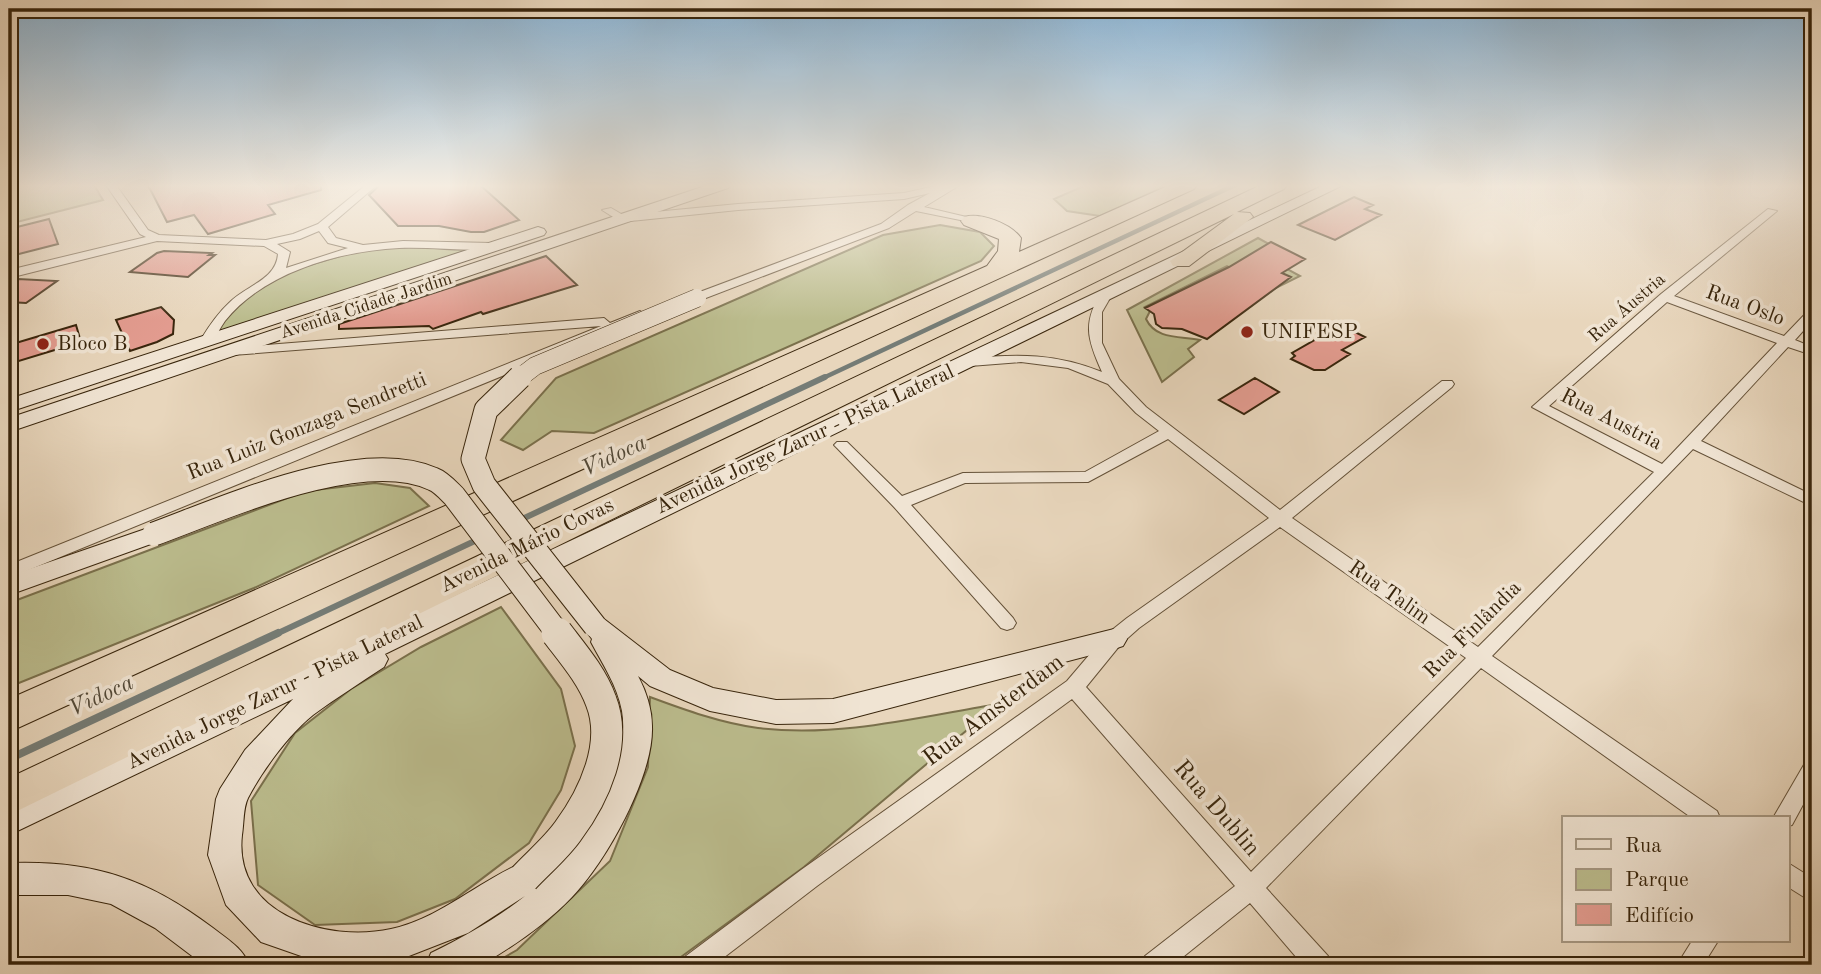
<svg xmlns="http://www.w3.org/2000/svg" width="1821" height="974" viewBox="0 0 1821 974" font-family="'Old Standard TT',serif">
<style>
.green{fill:#bbbc8d;stroke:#7a704c;stroke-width:2}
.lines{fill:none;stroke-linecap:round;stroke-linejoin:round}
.stream-far2{stroke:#757c76;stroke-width:4.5}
.stream-far1{stroke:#757c76;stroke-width:6}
.stream{stroke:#757c76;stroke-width:8}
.building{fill:#e39c90;stroke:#38250c;stroke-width:2}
.minor-casing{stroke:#645138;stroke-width:2}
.secondary-casing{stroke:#38250c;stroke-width:2}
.motorway-casing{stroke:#38250c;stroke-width:2}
.minor{fill:#f0e4d3;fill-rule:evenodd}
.secondary{fill:#f0e4d3;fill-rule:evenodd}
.motorway{fill:#e8d6bc;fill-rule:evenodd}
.secondary-bridge-far2-casing{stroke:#38250c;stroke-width:19;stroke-linecap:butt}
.secondary-bridge-far1-casing{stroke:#38250c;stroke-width:25;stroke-linecap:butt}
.secondary-bridge-casing{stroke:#38250c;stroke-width:33;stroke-linecap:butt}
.secondary-bridge-far2{stroke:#f0e4d3;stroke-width:18}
.secondary-bridge-far1{stroke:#f0e4d3;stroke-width:23}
.secondary-bridge{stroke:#f0e4d3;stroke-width:31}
.poi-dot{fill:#8f2418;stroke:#f0e4d3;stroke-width:2.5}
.labels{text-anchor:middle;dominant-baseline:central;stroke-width:7;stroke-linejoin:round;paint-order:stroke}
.far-street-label{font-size:18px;fill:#38250c;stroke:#f0e4d3}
.street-label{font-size:21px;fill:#38250c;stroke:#f0e4d3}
.poi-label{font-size:21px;fill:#38250c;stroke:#f0e4d3;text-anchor:start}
.water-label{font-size:23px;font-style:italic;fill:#524938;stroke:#f0e4d3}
.near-street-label{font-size:24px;fill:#38250c;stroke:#f0e4d3}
</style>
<rect width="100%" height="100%" fill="#e8d6bc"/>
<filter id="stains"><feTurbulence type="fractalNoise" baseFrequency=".00286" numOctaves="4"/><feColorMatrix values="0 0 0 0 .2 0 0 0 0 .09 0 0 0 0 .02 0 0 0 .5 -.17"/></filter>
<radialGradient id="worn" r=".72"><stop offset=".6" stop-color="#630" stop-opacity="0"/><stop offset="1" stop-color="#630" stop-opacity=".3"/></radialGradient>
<!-- green -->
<path class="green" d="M9,185H94L103,200L9,224Z
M1086,185H1168L1100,216L1067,211L1054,199Z
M940,225L980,232L994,246L981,261L594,433L552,431L523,450L501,440L556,378L883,235Z
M1258,238L1269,244L1256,252L1300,276L1274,289L1227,266L1145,307L1150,311L1146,319C1156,340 1180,336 1200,340L1188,349L1194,357L1162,382L1127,310Z
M492,246L207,341L237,302L293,270L371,247Z
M375,483L410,488L429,506L254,588L9,687V603L306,491Z
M501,607L561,689L575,746L561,790L529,843L455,899L397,922L315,925L258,885L251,801L295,733L351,689L421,647Z
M650,697C685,710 721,723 758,728C838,738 920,717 998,704L804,867L670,965H491L517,950L610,861L648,767Z"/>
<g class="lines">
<!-- stream-far2 -->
<path class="stream-far2" d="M821,379L1235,185"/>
<!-- stream-far1 -->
<path class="stream-far1" d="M518,521L825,377
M274,635L479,539"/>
<!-- stream -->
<path class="stream" d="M9,759L278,633"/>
</g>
<!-- building -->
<path class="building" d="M148,185H321V190L268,205L275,214L208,234L194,215L167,222Z
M380,185H480L519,220L484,232H471L439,226H398L369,195Z
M1354,197L1373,205L1365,209L1381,215L1335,240L1298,225Z
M49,219L58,244L15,255L9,229Z
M1271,242L1305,259L1282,273L1291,277L1207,339L1182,329L1162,328L1156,324L1154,314L1145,308L1229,267Z
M164,251L212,253L209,255H215L188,277L130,272L157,253Z
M546,256L577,285L483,314L481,312L433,329L429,326L339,329V324Z
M18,279L57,281L26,303L9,302V285Z
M161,307L174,320L173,334L157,342L130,351L116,320Z
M76,325L81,342L9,364V345Z
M1341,325L1365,337L1342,350L1350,354L1325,370H1314L1291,359L1295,356L1292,353Z
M1255,378L1279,392L1244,414L1219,400Z"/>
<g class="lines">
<!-- minor casing -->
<g class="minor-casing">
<path id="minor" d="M106,185H116L148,230L159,235L266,240L293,234L318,224L366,185H377L328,227L336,238L363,245L403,241L492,243L498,246L492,249L479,250C452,250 426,247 399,248C340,251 264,272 225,321C220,328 216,336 212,344L207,345L200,341C209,326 217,314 230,302C247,285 276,280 278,254L264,246L157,241L9,278V270L146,237L140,234ZM319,231L328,243L348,248L286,268L290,252L277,244L300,239Z
M940,185H960L924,207L975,219V223L916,211L889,228L685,306L679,302L681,299L881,224L908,205L930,193L904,199L738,210L621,222L602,210L611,208L623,215L738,204L904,193Z
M1768,209L1777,211L1674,296L1784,336L1808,311L1812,310V321L1795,340L1812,347V355L1788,347L1701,441L1812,495V506L1693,449L1492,656L1717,811L1720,818H1692L1481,668L1266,888L1328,956L1331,965H1303L1250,903L1173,965H1142L1145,956L1235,886L1072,699L817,886L714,965H683L686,956L801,870L1067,681L1107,634L1127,618L1269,518L1168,439L1088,482L965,483L911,505L1013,618L1016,623L1013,628L1007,630L1001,628L894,507L837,448L834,445L837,442H847L902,496L963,473L1085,472L1159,431L1136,413L1108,384L1068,368L1021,362L970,366L963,362L970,358C1018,354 1056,353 1102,372C1087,339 1082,322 1103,290L1107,289L1113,293L1102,312V343L1119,379L1146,407L1280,510L1442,381H1452L1454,384L1452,387L1292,518L1478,647L1654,472L1532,407L1661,294ZM1667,302L1777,343L1662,464L1549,406ZM1280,527L1466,658L1251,872L1086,687L1121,644L1139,628Z
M640,311L646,315L644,318L9,578V565L601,326L233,355L226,351L228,348L604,318L610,323Z
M1812,760V788L1792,825L1788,826V818H1773L1805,763Z
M1788,863L1812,878V902L1788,887Z
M1692,941H1718L1703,965H1677Z"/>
</g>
<!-- secondary casing -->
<g class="secondary-casing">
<path id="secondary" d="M708,185H730L728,188L9,432V418Z
M1324,185H1343L385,654L388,659L384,667C360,683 336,698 313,715C289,734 262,771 248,798C243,808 244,823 242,835C233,915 327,943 391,929C441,918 478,881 524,862L536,867L540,878L537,885C579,847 632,770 622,711C617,685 603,665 591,642L592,639L582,626L586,619L595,616L604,619L670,670L713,688L776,700L833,699L1114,629L1123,632L1127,639L1123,646L1114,649L833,723L776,724L710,711L650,686L638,676C646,691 652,709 652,726C654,776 606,862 572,897C547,923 518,943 488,961L480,965H426L431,953C464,937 496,919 525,896L468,933L391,963L327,965L261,942L226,905L208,855L216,799L220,789L245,750L293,699L9,835V806Z
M538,227L544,229L546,232L544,235L9,412V399Z
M154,526L162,528L166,534L162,540L9,595V576Z
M9,863C92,860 147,878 213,928C227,939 243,948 249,965H204L155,928L111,904L68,895H9Z"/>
</g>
<!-- motorway casing -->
<g class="motorway-casing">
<path id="motorway" d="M1170,185H1197L1194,189L9,732V699L987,266L998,251L999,239L964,225L961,221L964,217C981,212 1011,224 1021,238L1019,252Z
M1261,185H1287L1284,189L1237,212L1250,213L1253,217L1189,266H1173L1170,261L1234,214L9,815V778Z"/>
</g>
<!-- minor -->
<use href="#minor" class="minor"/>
<!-- secondary -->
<use href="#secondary" class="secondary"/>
<!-- motorway -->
<use href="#motorway" class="motorway"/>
<!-- secondary-bridge-far2 casing -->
<g class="secondary-bridge-far2-casing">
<path id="secondary-bridge-far2" d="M518,379L535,366L697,298"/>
</g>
<!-- secondary-bridge-far1 casing -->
<g class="secondary-bridge-far1-casing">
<path id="secondary-bridge-far1" d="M520,377L486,410L473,459L484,485L595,626
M154,534C225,508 361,446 433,479C441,482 448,490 454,496L559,635"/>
</g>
<!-- secondary-bridge casing -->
<g class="secondary-bridge-casing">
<path id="secondary-bridge" d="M524,878C538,863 556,848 568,831C594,796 618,744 601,701C592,676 573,654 557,633"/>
</g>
<!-- secondary-bridge-far2 -->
<use href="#secondary-bridge-far2" class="secondary-bridge-far2"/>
<!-- secondary-bridge-far1 -->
<use href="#secondary-bridge-far1" class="secondary-bridge-far1"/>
<!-- secondary-bridge -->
<use href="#secondary-bridge" class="secondary-bridge"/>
</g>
<!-- sky -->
<linearGradient id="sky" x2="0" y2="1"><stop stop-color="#8ab5d7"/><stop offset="0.58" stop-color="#f5ede1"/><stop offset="1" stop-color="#f5ede1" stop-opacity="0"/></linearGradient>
<rect width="1821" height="321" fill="url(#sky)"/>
<!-- markers -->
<g class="poi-dot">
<circle cx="1247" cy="332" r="7"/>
<circle cx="43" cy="344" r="7"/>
</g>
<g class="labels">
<!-- far-street labels -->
<g class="far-street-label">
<text transform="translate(366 306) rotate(-18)">Avenida Cidade Jardim</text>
<text transform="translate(1627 308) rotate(-41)">Rua Áustria</text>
</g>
<!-- street labels -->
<g class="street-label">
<text transform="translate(1745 306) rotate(20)">Rua Oslo</text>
<text transform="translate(1611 420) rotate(27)">Rua Austria</text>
<text transform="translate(307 427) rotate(-22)">Rua Luiz Gonzaga Sendretti</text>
<text transform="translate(805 440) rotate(-25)">Avenida Jorge Zarur - Pista Lateral</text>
<text transform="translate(527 546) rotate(-26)">Avenida Mário Covas</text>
<text transform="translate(1389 593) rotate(35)">Rua Talim</text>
<text transform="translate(1473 630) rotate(-45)">Rua Finlândia</text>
<text transform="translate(275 693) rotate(-26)">Avenida Jorge Zarur - Pista Lateral</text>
</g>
<!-- poi labels -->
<g class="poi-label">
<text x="1261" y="332">UNIFESP</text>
<text x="57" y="344">Bloco B</text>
</g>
<!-- water labels -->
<g class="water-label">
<text transform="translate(614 456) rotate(-25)">Vidoca</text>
<text transform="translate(101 696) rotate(-25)">Vidoca</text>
</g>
<!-- near-street labels -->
<g class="near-street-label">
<text transform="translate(994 711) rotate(-37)">Rua Amsterdam</text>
<text transform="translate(1216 809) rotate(49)">Rua Dublin</text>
</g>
</g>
<!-- margin -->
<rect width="1821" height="974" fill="none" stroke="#e8d6bc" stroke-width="35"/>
<rect x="10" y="10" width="1800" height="953" fill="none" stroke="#38250c" stroke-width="3.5"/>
<rect x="18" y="18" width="1786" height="939" fill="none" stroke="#38250c" stroke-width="2"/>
<!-- legend -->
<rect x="1562" y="816" width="228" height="126" fill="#f0e4d3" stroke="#a69883" stroke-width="2"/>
<rect x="1576" y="839" width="35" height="10" fill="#f0e4d3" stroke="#a69883" stroke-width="2"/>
<text x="1625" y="852" font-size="21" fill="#38250c">Rua</text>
<rect x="1576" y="869" width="35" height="21" fill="#bbbc8d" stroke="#a69883" stroke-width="2"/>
<text x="1625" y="886" font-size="21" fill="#38250c">Parque</text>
<rect x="1576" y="904" width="35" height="21" fill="#e39c90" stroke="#a69883" stroke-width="2"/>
<text x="1625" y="922" font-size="21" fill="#38250c">Edifício</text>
<rect width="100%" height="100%" filter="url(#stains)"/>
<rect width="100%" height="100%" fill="url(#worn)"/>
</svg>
